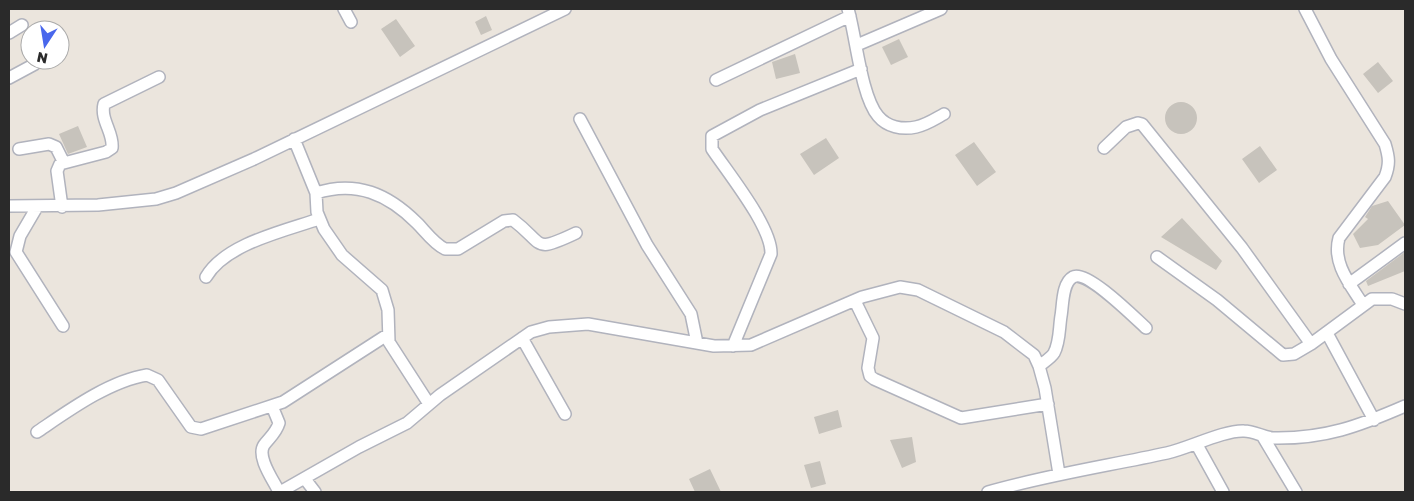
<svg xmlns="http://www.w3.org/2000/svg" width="1414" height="501" viewBox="0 0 1414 501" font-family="'Golos Text',sans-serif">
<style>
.building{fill:#c7c3bc}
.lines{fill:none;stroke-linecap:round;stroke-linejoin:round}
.minor-casing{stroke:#b1b3bd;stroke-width:14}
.minor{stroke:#fff;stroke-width:11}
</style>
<rect width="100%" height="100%" fill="#ebe5dd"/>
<!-- building -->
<path class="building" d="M486,16L492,30L481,35L475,22Z
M396,19L415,46L400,57L381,29Z
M899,39L908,57L891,65L882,47Z
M795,54L800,73L776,79L772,62Z
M1378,62L1393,81L1378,93L1363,74Z
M1165 118a16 16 0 1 1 32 0a16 16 0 1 1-32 0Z
M78,126L87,147L68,154L59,134Z
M826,138L839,158L814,175L800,154Z
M974,142L996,172L977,186L955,155Z
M1260,146L1277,170L1259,183L1242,159Z
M1388,201L1405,225L1378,245L1360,248L1353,234L1368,219L1365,217L1372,206Z
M1182,218L1222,261L1216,270L1161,237Z
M1405,252V271L1368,286L1366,281Z
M838,410L842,427L819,434L814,417Z
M912,437L916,462L902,468L890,440Z
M820,461L826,484L811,488L804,465Z
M710,469L721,492H695L689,479Z"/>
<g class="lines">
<!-- minor casing -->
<g class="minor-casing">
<path id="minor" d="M344,9L351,22
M848,9C856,36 861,96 878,116C887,127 902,130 916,127C926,125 935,119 944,114
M1305,9L1331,59L1385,144C1389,157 1390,164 1385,177L1339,238C1332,263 1350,284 1363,305
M9,33L22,25
M857,45L941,9
M9,78L35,64
M716,80L850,16
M580,119L647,245L691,314L697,343
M294,139L316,193L317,212L324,229L342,255L382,290L388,310L389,342L429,404
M1104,148L1126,127L1138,123L1142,124L1242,248L1311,344
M19,149L49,144L56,147L63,161
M316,193C356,180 388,194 417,223C425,231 434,244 445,249H458L504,221L513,220C545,244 532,254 576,233
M9,206L98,205L156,199L176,193L254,159L565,9
M37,207L20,236L16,252L63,326
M62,207L57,171L60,164L106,152L112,148C114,133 100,120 104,104L159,77
M1157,257L1217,300L1283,355L1294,354L1311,344L1372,299H1392L1405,304
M206,277C225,244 284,231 319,219
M1349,284L1405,243
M855,301L873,338L868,368L870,376L874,379L961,418L1048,404
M1327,333L1374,420
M522,338L565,414
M733,346L771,254C772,227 728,173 712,149V136L760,110L861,69
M1039,366C1044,362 1051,358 1054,353C1060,342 1059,328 1061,316C1063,305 1062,283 1073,277C1086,269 1135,318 1146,328
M272,406L279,423C276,433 270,437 264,445C256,457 274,481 279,492
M37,432C68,411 109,381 147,375L158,380L191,427L201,429L283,402L387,335
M1263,437L1296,492
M1197,445L1223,492
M305,479L315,492
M280,492L359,447L407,423L440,395L531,332L549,327L588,324L714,346L751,345L862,297L900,287L918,290L1004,332L1034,355L1039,366L1045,388L1059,474
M988,492C1047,475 1107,466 1167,453C1189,448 1224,430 1244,431C1254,431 1263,437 1273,438C1325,439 1359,426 1405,406"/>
</g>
<!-- minor -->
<use href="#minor" class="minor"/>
</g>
<!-- border -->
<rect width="1414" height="501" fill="none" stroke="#2a2a2a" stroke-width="20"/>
<!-- north arrow -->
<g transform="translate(45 45) rotate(192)"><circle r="24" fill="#ffffff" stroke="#aaaaaa"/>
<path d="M0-4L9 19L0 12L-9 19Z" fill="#4967ec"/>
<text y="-8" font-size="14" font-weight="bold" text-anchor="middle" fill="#2a2a2a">N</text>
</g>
</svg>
